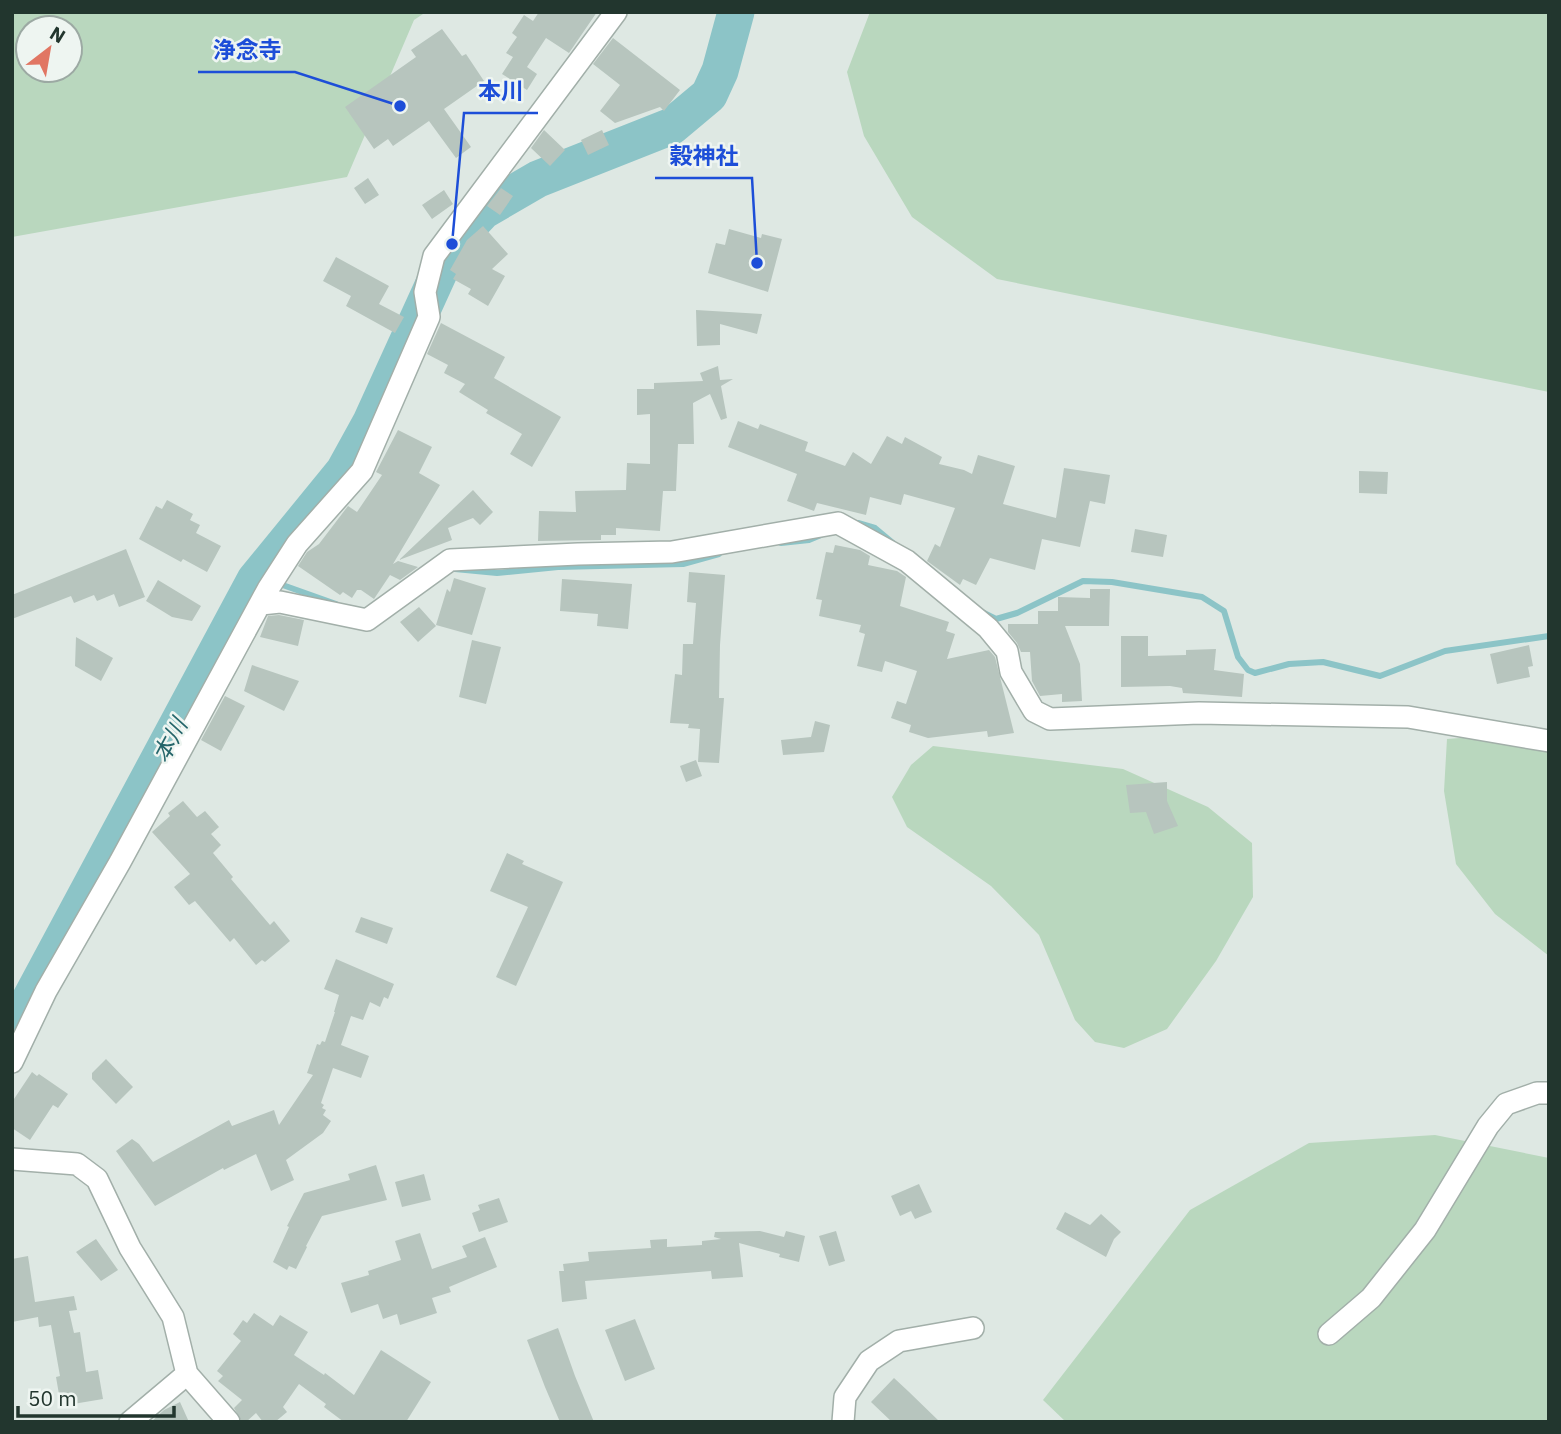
<svg xmlns="http://www.w3.org/2000/svg" width="1561" height="1434" viewBox="0 0 1561 1434" font-family="'IBM Plex Sans','Noto Sans JP',sans-serif">
<style>
.green{fill:#b9d7be;fill-rule:evenodd}
.lines{fill:none;stroke-linecap:round;stroke-linejoin:round}
.stream{stroke:#8cc4c7;stroke-width:6}
.river{stroke:#8cc4c7;stroke-width:37}
.building{fill:#b7c5be}
.minor-casing{stroke:#a2afa9;stroke-width:24}
.minor{stroke:#fff;stroke-width:21}
.labels{text-anchor:middle;dominant-baseline:central;stroke-width:5;stroke-linejoin:round;paint-order:stroke}
.water-label{font-size:23px;font-style:italic;fill:#24656a;stroke:#eef5f1}
.leader{fill:none;stroke:#1d4ed8;stroke-width:2.5}
.callout-dot{fill:#1d4ed8;stroke:#eef5f1;stroke-width:2.5}
.callout-label{font-size:23px;text-anchor:middle;font-weight:bold;fill:#1d4ed8;stroke:#eef5f1;stroke-width:5;stroke-linejoin:round;paint-order:stroke}
</style>
<rect width="100%" height="100%" fill="#dee8e3"/>
<!-- green -->
<path class="green" d="M12,12H426L414,20L347,177L12,237ZM28,28H70V70H28Z
M870,12H1549V392L997,279L912,217L864,136L847,72Z
M1549,731V956L1495,914L1456,864L1444,791L1447,739Z
M933,746L1123,769L1208,807L1252,843L1253,897L1216,961L1167,1029L1124,1048L1095,1042L1075,1020L1039,935L991,886L907,827L892,797L911,765Z
M1435,1135L1549,1158V1422H1066L1043,1400L1190,1210L1309,1143Z"/>
<g class="lines">
<!-- stream -->
<path class="stream" d="M858,523L875,528L893,543
M781,543L809,540L821,535
M455,569L497,573L558,567L683,564L719,554
M277,583L336,604
M982,612L996,619L1017,613L1083,581L1112,582L1202,597L1224,611L1238,657L1248,670L1255,673L1289,664L1323,662L1380,676L1445,651L1549,636"/>
<!-- river -->
<path class="river" d="M12,1033L255,580L344,471L371,422L452,244L483,211L538,179L672,126L709,95L720,71L736,12"/>
</g>
<!-- building -->
<path class="building" d="M539,12H597L569,53L546,38L527,67L537,74L527,90L502,74L513,57L506,53L517,37L512,33L524,15L533,21Z
M442,29L462,56L466,54L484,81L444,109L471,147L456,158L429,121L393,146L388,139L374,149L345,107L416,57L411,50Z
M613,38L680,90L664,111L660,107L615,123L600,111L620,85L593,64Z
M544,130L565,150L550,166L531,148Z
M602,130L609,145L588,155L581,140Z
M368,178L379,195L365,204L354,188Z
M501,188L513,196L500,215L487,206Z
M444,190L453,204L432,219L422,205Z
M483,226L508,254L492,269L505,276L488,306L468,294L471,289L453,279L456,274L450,270L467,240Z
M729,229L761,238L762,234L782,239L768,292L708,273L716,243L725,245Z
M336,257L389,286L379,304L404,317L395,333L346,306L351,296L323,281Z
M696,310L762,314L757,334L720,324V345L697,346Z
M441,323L505,357L494,378L561,417L532,467L510,454L522,434L486,413L488,410L459,392L465,384L444,373L448,365L427,354Z
M718,366L720,380L733,379L721,386L727,418L721,420L710,394L693,403L694,444H678L676,491H663L660,531L616,528V535H601V540L538,541L539,511L576,512L575,491L626,490L627,463L650,464V414L637,415V389H654V383L703,381L700,373Z
M738,421L758,429L760,424L808,442L805,451L845,466L853,452L871,464L887,436L902,444L905,437L942,457L939,464L964,470L972,474L978,455L1015,466L1003,504L1056,518L1064,468L1110,475L1105,504L1090,501L1080,547L1042,539L1035,570L990,558L976,585L963,579L960,585L927,561L935,544L940,547L955,508L904,494L901,505L870,497L866,515L817,503L814,511L787,501L797,474L728,447Z
M398,430L432,447L419,473L440,485L393,564L398,561L418,567L400,580L390,575L374,599L361,590H357L352,598L343,592L340,595L298,566L307,552L319,544L348,506L357,512L382,475L376,472Z
M1359,471L1388,472L1387,494L1359,493Z
M473,490L493,512L480,525L473,518L448,528L452,540L399,560Z
M167,500L193,514L190,520L200,525L196,533L221,546L207,572L183,559L181,562L139,539L156,506L162,509Z
M1135,529L1167,535L1163,557L1131,552Z
M835,545L860,550L870,556L868,565L897,571L906,577L900,606L949,622L946,631L955,634L947,659L989,650L995,657L1014,733L988,737L987,731L928,738L909,732L911,725L891,718L897,701L906,704L917,671L885,661L882,672L857,666L865,634L859,632L861,625L819,616L822,600L816,599L826,552L833,553Z
M126,549L145,597L119,607L114,594L97,601L94,595L74,603L71,596L12,619V595Z
M689,572L725,575L720,645L719,698H724L719,763L698,762L700,729L688,728L689,724L670,723L675,674L682,675L683,644H693L696,603L687,602Z
M454,578L486,588L472,635L436,625L447,589L450,592Z
M562,579L632,584L628,629L597,626L598,614L560,611Z
M158,580L201,606L192,621L172,617L146,601Z
M1090,589H1110L1109,626H1065L1080,664L1082,701L1062,702V694L1040,696L1032,681L1030,652H1021L1017,643L1008,632V624H1038V611H1058V597L1090,598Z
M419,607L436,626L418,642L400,622Z
M279,615L304,620L298,646L260,637L268,616Z
M1121,636H1148V656L1186,655V650L1216,649L1214,670L1244,674L1242,697L1183,693L1182,688L1170,686L1121,687Z
M76,637L113,658L101,681L75,666Z
M472,640L501,647L486,704L459,697Z
M1529,645L1533,666L1528,667L1530,677L1497,684L1490,654Z
M252,665L299,681L284,711L244,691Z
M225,696L245,706L221,751L201,740Z
M815,721L830,725L824,752L783,755L781,740L811,737Z
M696,760L702,776L686,782L680,766Z
M1167,782V801L1178,826L1154,834L1146,812L1130,813L1126,785Z
M183,801L197,817L205,811L219,827L211,834L221,845L213,853L233,877L231,879L270,925L274,921L290,941L265,962L262,960L256,965L234,938L230,942L195,901L189,905L174,887L190,874L152,832L170,816L168,813Z
M507,853L524,861L522,864L563,882L516,986L496,977L528,907L490,891Z
M361,917L393,928L387,944L355,932Z
M336,959L394,984L388,999L384,997L380,1007L370,1002L363,1020L351,1016L341,1045L369,1056L361,1078L333,1068L321,1103L324,1105L322,1108L326,1110L323,1115L331,1121L323,1133L286,1160L294,1180L271,1191L256,1154L224,1170L223,1168L155,1206L116,1151L132,1139L139,1144L153,1162L229,1120L232,1126L274,1110L279,1125L313,1075L307,1073L317,1044L320,1045L322,1041L325,1042L335,1012H334L339,995L324,989Z
M106,1059L133,1087L116,1104L92,1079V1073Z
M32,1072L37,1076L39,1074L68,1094L58,1108L53,1105L30,1140L12,1128V1102Z
M376,1165L387,1200L322,1216L306,1246L307,1247L296,1269L289,1266L287,1270L273,1262L289,1227L287,1226L304,1193L350,1180L348,1174Z
M424,1174L431,1200L402,1207L395,1182Z
M919,1184L932,1212L915,1219L911,1211L900,1216L891,1196Z
M499,1198L508,1222L479,1232L472,1213L480,1210L478,1205Z
M1065,1212L1090,1225L1101,1214L1121,1232L1114,1239L1106,1257L1056,1229Z
M760,1231L784,1237L786,1231L805,1236L799,1262L779,1257L780,1254L739,1243L743,1277L712,1279L711,1271L585,1281L587,1299L562,1302L559,1271H564L563,1264L589,1261L588,1252L651,1248L650,1240L667,1239V1247L702,1245V1241L721,1239L714,1237L715,1232Z
M836,1231L845,1261L829,1266L819,1236Z
M420,1233L432,1269L467,1257L462,1246L485,1237L497,1267L449,1287L451,1292L432,1298L437,1313L400,1325L397,1314L383,1319L378,1304L351,1313L341,1283L369,1275L368,1271L401,1260L395,1241Z
M96,1239L118,1270L101,1281L76,1252Z
M28,1256L35,1302L74,1296L77,1310L69,1311L74,1333L80,1332L86,1372L98,1370L103,1399L61,1406L56,1377L60,1376L51,1325L39,1327L38,1317L12,1322V1259Z
M254,1313L273,1326L280,1315L308,1332L294,1355L324,1375L325,1373L354,1395L381,1350L431,1382L406,1422H344L324,1407L326,1404L299,1384L283,1407L287,1412L275,1422H263L256,1413L246,1422H242L234,1408L242,1400L218,1381L223,1376L217,1371L241,1341L233,1334L243,1320L247,1323Z
M635,1319L655,1369L625,1381L605,1330Z
M558,1328L575,1376L594,1422H560L545,1387L527,1340Z
M894,1378L908,1391L940,1422H892L871,1402Z
M180,1402L189,1422H151L164,1410Z"/>
<g class="lines">
<!-- minor casing -->
<g class="minor-casing">
<path id="minor" d="M261,604L280,602L367,620L450,560L578,554L672,552L838,523L907,561L988,628L1007,651L1011,672L1034,711L1050,719L1199,713L1408,717L1549,741
M12,1062L46,991L120,862L268,589L297,544L362,471L429,317L425,292L434,256L616,12
M12,1159L77,1164L97,1179L130,1248L173,1317L187,1374L229,1422
M1329,1334L1371,1298L1425,1230L1488,1126L1506,1104L1537,1093H1549
M130,1422L187,1374
M843,1422L845,1397L869,1361L899,1341L973,1328"/>
</g>
<!-- minor -->
<use href="#minor" class="minor"/>
</g>
<g class="labels">
<!-- water labels -->
<g class="water-label">
<text transform="translate(169 740) rotate(-62)">本川</text>
</g>
</g>
<!-- callouts -->
<path class="leader" d="M400 106L295 72H198M452 244L464 113H538M757 263L752 178H655"/>
<g class="callout-dot">
<circle cx="400" cy="106" r="7"/>
<circle cx="452" cy="244" r="7"/>
<circle cx="757" cy="263" r="7"/>
</g>
<g class="callout-label">
<text x="247" y="58">浄念寺</text>
<text x="501" y="99">本川</text>
<text x="704" y="164">穀神社</text>
</g>
<!-- border -->
<rect width="1561" height="1434" fill="none" stroke="#22362e" stroke-width="28"/>
<!-- north arrow -->
<g transform="translate(49 49) rotate(31)"><circle r="33" fill="#eef5f1" stroke="#9ca9a3" stroke-width="2"/>
<path d="M0-5L12 26L0 18L-12 26Z" fill="#e17663"/>
<text y="-10" font-size="19" font-weight="bold" text-anchor="middle" fill="#22362e">N</text>
</g>
<!-- scale -->
<path d="M18 1406v10h156v-10" fill="none" stroke="#22362e" stroke-width="3.5"/>
<text x="28" y="1406" font-size="21" fill="#22362e" stroke="#eef5f1" stroke-width="5" paint-order="stroke">50 m</text>
</svg>
